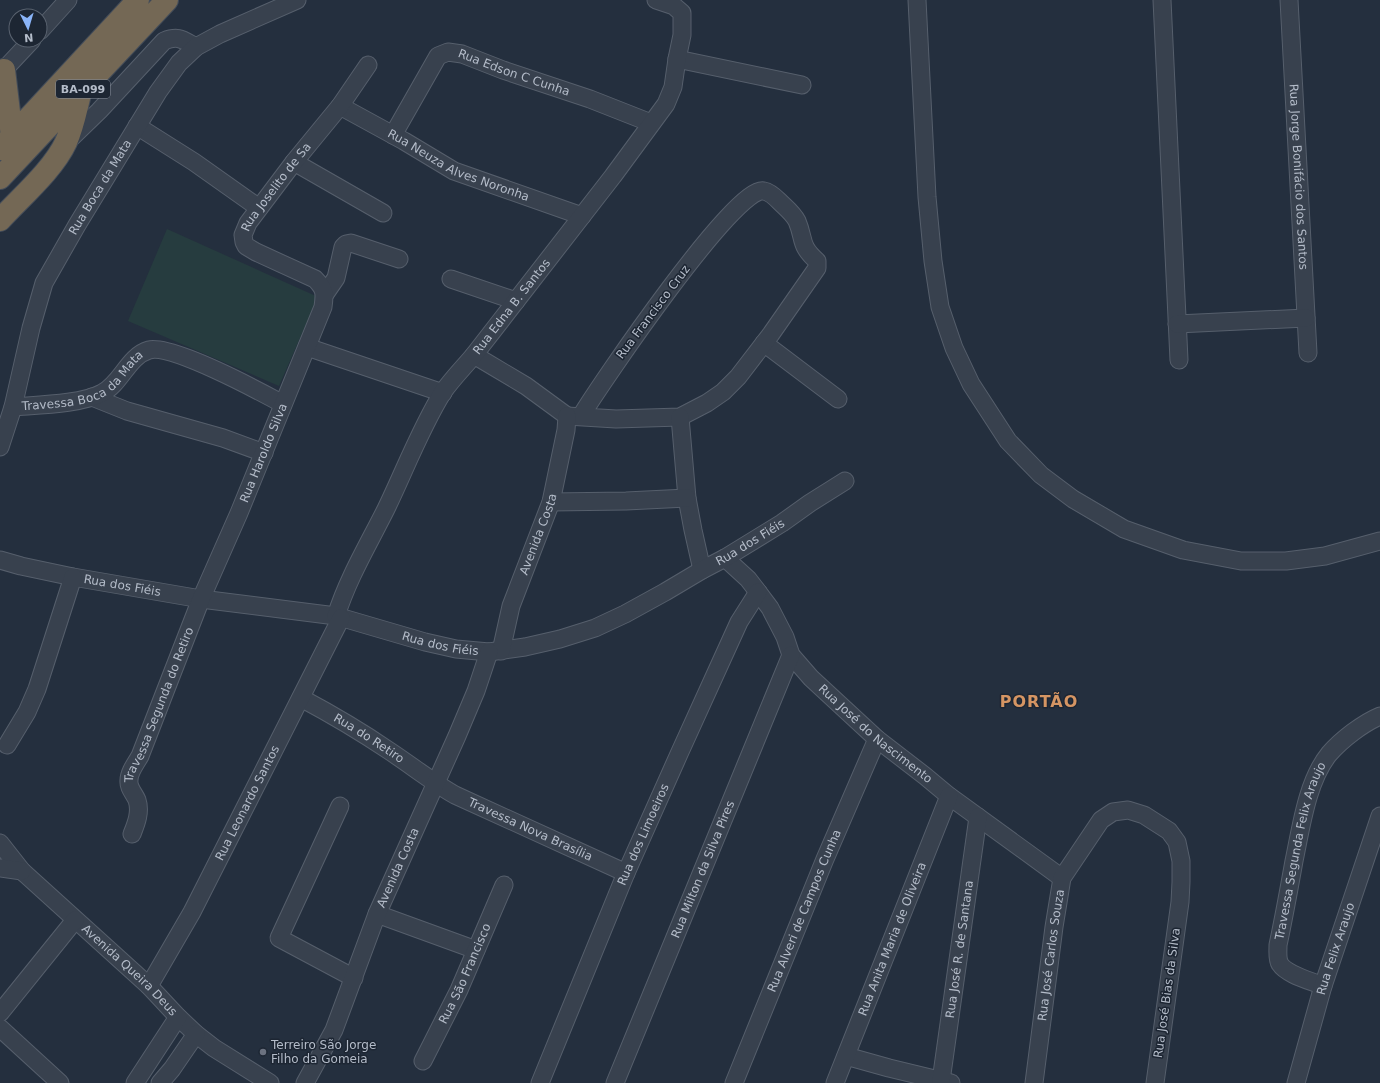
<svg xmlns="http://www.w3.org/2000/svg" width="1380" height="1083" viewBox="0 0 1380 1083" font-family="'DejaVu Sans',sans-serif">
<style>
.green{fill:#263c3f}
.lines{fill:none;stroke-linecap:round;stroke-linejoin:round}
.minor-casing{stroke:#565f6c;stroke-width:19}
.highway-casing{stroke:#434c59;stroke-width:24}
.minor{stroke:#38414e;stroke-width:17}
.highway{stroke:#746855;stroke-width:22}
.worship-dot{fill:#6b7280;stroke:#1d2633;stroke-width:1.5}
.labels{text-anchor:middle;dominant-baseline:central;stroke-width:3;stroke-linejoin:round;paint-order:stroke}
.shield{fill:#1d2633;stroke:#878f9c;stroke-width:1}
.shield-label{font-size:11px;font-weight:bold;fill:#b4bcc9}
.street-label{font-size:12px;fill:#b4bcc9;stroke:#1d2633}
.poi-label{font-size:12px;fill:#b4bcc9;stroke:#1d2633;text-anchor:start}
.district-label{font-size:16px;font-weight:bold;letter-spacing:1px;fill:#d59563;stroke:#1d2633}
</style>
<rect width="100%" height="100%" fill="#242f3e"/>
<!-- green -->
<path class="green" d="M167,229L318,297L279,386L128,321Z"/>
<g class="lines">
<!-- minor casing -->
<g class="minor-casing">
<g id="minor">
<path d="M917,0L927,197L933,261L940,307L954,348L971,384L1008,441L1041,475L1073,499L1124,529L1183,550L1241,561H1286L1325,556L1380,541"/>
<path d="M1162,0L1179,360"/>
<path id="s1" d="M1289,0L1308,353"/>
<path d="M40,31L68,0"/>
<path d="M677,59L802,85"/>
<path d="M0,74L32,40"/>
<path id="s2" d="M340,106L404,141L454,171L582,216"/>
<path d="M137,126L194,162L259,208"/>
<path id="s3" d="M393,135L438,56L448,52L462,54L503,70L590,99L651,123"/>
<path d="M68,141L99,111L164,41C179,35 183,40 196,47"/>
<path d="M294,162L383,213"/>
<path d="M451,279L516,301"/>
<path d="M325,294L336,278L343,247L346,244L351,243L399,259"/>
<path d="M1177,324L1306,318"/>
<path d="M764,343L838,399"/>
<path d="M307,347L443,393"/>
<path d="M474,355L526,386L567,416"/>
<path d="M92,397L127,411L223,438L264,453"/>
<path id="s4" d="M13,407C36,405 83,404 102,393C121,384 128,356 149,350C172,344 259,391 283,404"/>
<path d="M567,416L616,419L680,417L707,403L723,392L738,377L771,334L817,268V261C799,245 805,240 797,221C793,213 785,207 779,201C775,197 770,192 764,191C737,183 599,386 581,416"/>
<path d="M680,417L687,498L693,530L702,570"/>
<path id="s5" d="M0,447L13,407L31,328L44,283L77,225L158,92L179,63L196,47L220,34L297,0"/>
<path d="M551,502L626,501L687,498"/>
<path id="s6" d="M725,558L748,579L758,592L770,608L785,637L791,655L811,678L877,739L925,776L949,796L1062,878"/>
<path id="s7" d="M0,560L21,566L73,577L201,599L336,616L425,642L456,649L489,652L525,647L560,639L595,628L625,614L665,592L702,570L725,558L782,523L810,503L845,481"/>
<path id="s8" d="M336,616C348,578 368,545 386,509C404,472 421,427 443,392C452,379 464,367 474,355L613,176L666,104L673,87L677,59L682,35V13L674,6L656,0"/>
<path id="s9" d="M501,651L511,606L551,502L566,430L567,416"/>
<path id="s10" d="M301,698C331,714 360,731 388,750C411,765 432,782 455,795L626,873"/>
<path d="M7,745L27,712L37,689L73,577"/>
<path d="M340,806L279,938L354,978"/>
<path id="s11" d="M132,834C136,824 141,812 137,800C134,793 128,788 129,780C129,772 136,763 140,756L201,599L239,513L323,307C325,293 325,289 315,279L256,252L246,246L244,242L243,235L248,223L294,162L340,106L368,65"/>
<path id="s12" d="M0,843L22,871L149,986L178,1017L196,1034L214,1048L270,1083"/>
<path d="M0,868L22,871"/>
<path d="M377,914L476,950"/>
<path id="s13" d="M149,986L192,912L341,618"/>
<path id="s14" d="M1323,986C1312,981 1287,975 1280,964C1277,959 1278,952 1278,945C1284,917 1289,889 1294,861C1301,828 1307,781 1329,754C1341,740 1363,723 1380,716"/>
<path d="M0,1013L75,920"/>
<path d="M0,1028L60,1083"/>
<path d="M846,1056L889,1068L951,1083"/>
<path id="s15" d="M423,1061L459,990L504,885"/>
<path id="s16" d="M941,1081L978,817"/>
<path d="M135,1083L178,1017"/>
<path d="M160,1083L172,1069L196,1034"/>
<path id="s17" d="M305,1083L334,1030L377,914L457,736L476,691L489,652"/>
<path id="s18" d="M540,1083L626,873L679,754L739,622L758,592"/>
<path id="s19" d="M615,1083L791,655"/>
<path id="s20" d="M734,1083L825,859L877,739"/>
<path id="s21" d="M835,1083L949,796"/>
<path id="s22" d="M1034,1083L1054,927L1062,878L1101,820L1113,812L1128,810L1144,815L1169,831L1177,842L1181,861V882L1180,902L1155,1083"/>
<path id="s23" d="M1296,1083L1323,986L1380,816"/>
</g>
</g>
<!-- highway casing -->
<g class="highway-casing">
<path id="highway" d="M4,70L12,137
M0,149L138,0
M0,178L167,0
M0,220C21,197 53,170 66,142C73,127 76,110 80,94"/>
</g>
<!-- minor -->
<use href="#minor" class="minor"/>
<!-- highway -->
<use href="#highway" class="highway"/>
</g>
<!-- markers -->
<circle class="worship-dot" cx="263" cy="1052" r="4"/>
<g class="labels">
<!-- shield labels -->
<rect class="shield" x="56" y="80" width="54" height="18" rx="3"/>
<g class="shield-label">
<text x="83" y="89">BA-099</text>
</g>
<!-- street labels -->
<g class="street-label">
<text stroke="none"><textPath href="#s3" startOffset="171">Rua Edson C Cunha</textPath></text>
<text stroke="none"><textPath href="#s2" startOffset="133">Rua Neuza Alves Noronha</textPath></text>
<text stroke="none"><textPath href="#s1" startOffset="177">Rua Jorge Bonifácio dos Santos</textPath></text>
<text stroke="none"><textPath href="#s5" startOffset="281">Rua Boca da Mata</textPath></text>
<text stroke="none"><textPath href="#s11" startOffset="746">Rua Joselito de Sa</textPath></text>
<text stroke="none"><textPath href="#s8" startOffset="358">Rua Edna B. Santos</textPath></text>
<text transform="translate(653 312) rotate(-53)">Rua Francisco Cruz</text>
<text stroke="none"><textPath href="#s4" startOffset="78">Travessa Boca da Mata</textPath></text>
<text stroke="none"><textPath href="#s11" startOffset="411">Rua Haroldo Silva</textPath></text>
<text stroke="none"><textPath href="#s9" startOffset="123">Avenida Costa</textPath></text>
<text stroke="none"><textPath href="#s7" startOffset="785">Rua dos Fiéis</textPath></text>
<text stroke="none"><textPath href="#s7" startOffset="125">Rua dos Fiéis</textPath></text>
<text stroke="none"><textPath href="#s7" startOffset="449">Rua dos Fiéis</textPath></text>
<text stroke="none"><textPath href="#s11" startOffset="138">Travessa Segunda do Retiro</textPath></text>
<text stroke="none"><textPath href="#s6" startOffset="235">Rua José do Nascimento</textPath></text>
<text stroke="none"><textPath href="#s10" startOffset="79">Rua do Retiro</textPath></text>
<text stroke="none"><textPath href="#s13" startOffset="208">Rua Leonardo Santos</textPath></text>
<text stroke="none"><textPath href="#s10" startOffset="265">Travessa Nova Brasília</textPath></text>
<text stroke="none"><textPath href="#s18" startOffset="269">Rua dos Limoeiros</textPath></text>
<text stroke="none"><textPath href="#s14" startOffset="165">Travessa Segunda Felix Araujo</textPath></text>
<text stroke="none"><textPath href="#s17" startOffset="235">Avenida Costa</textPath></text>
<text stroke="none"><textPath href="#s19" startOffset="231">Rua Milton da Silva Pires</textPath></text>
<text stroke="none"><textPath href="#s20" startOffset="186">Rua Alveri de Campos Cunha</textPath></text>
<text stroke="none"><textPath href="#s21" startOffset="155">Rua Anita Maria de Oliveira</textPath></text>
<text stroke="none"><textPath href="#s16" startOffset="133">Rua José R. de Santana</textPath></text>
<text stroke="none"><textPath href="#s23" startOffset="140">Rua Felix Araujo</textPath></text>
<text stroke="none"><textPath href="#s22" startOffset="129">Rua José Carlos Souza</textPath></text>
<text stroke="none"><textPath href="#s12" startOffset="182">Avenida Queira Deus</textPath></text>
<text stroke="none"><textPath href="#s15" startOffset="97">Rua São Francisco</textPath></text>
<text transform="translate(1167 993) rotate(-82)">Rua José Bias da Silva</text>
</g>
<!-- poi labels -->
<g class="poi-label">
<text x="271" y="1045">Terreiro São Jorge<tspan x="271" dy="14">Filho da Gomeia</tspan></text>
</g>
<!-- district labels -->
<g class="district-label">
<text x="1039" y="701">PORTÃO</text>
</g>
</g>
<!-- north arrow -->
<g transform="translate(28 28) rotate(175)"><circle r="19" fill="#1d2633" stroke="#59626f"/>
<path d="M0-3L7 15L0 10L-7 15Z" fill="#8ab4f8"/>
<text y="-6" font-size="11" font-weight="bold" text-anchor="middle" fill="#b4bcc9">N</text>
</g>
</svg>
